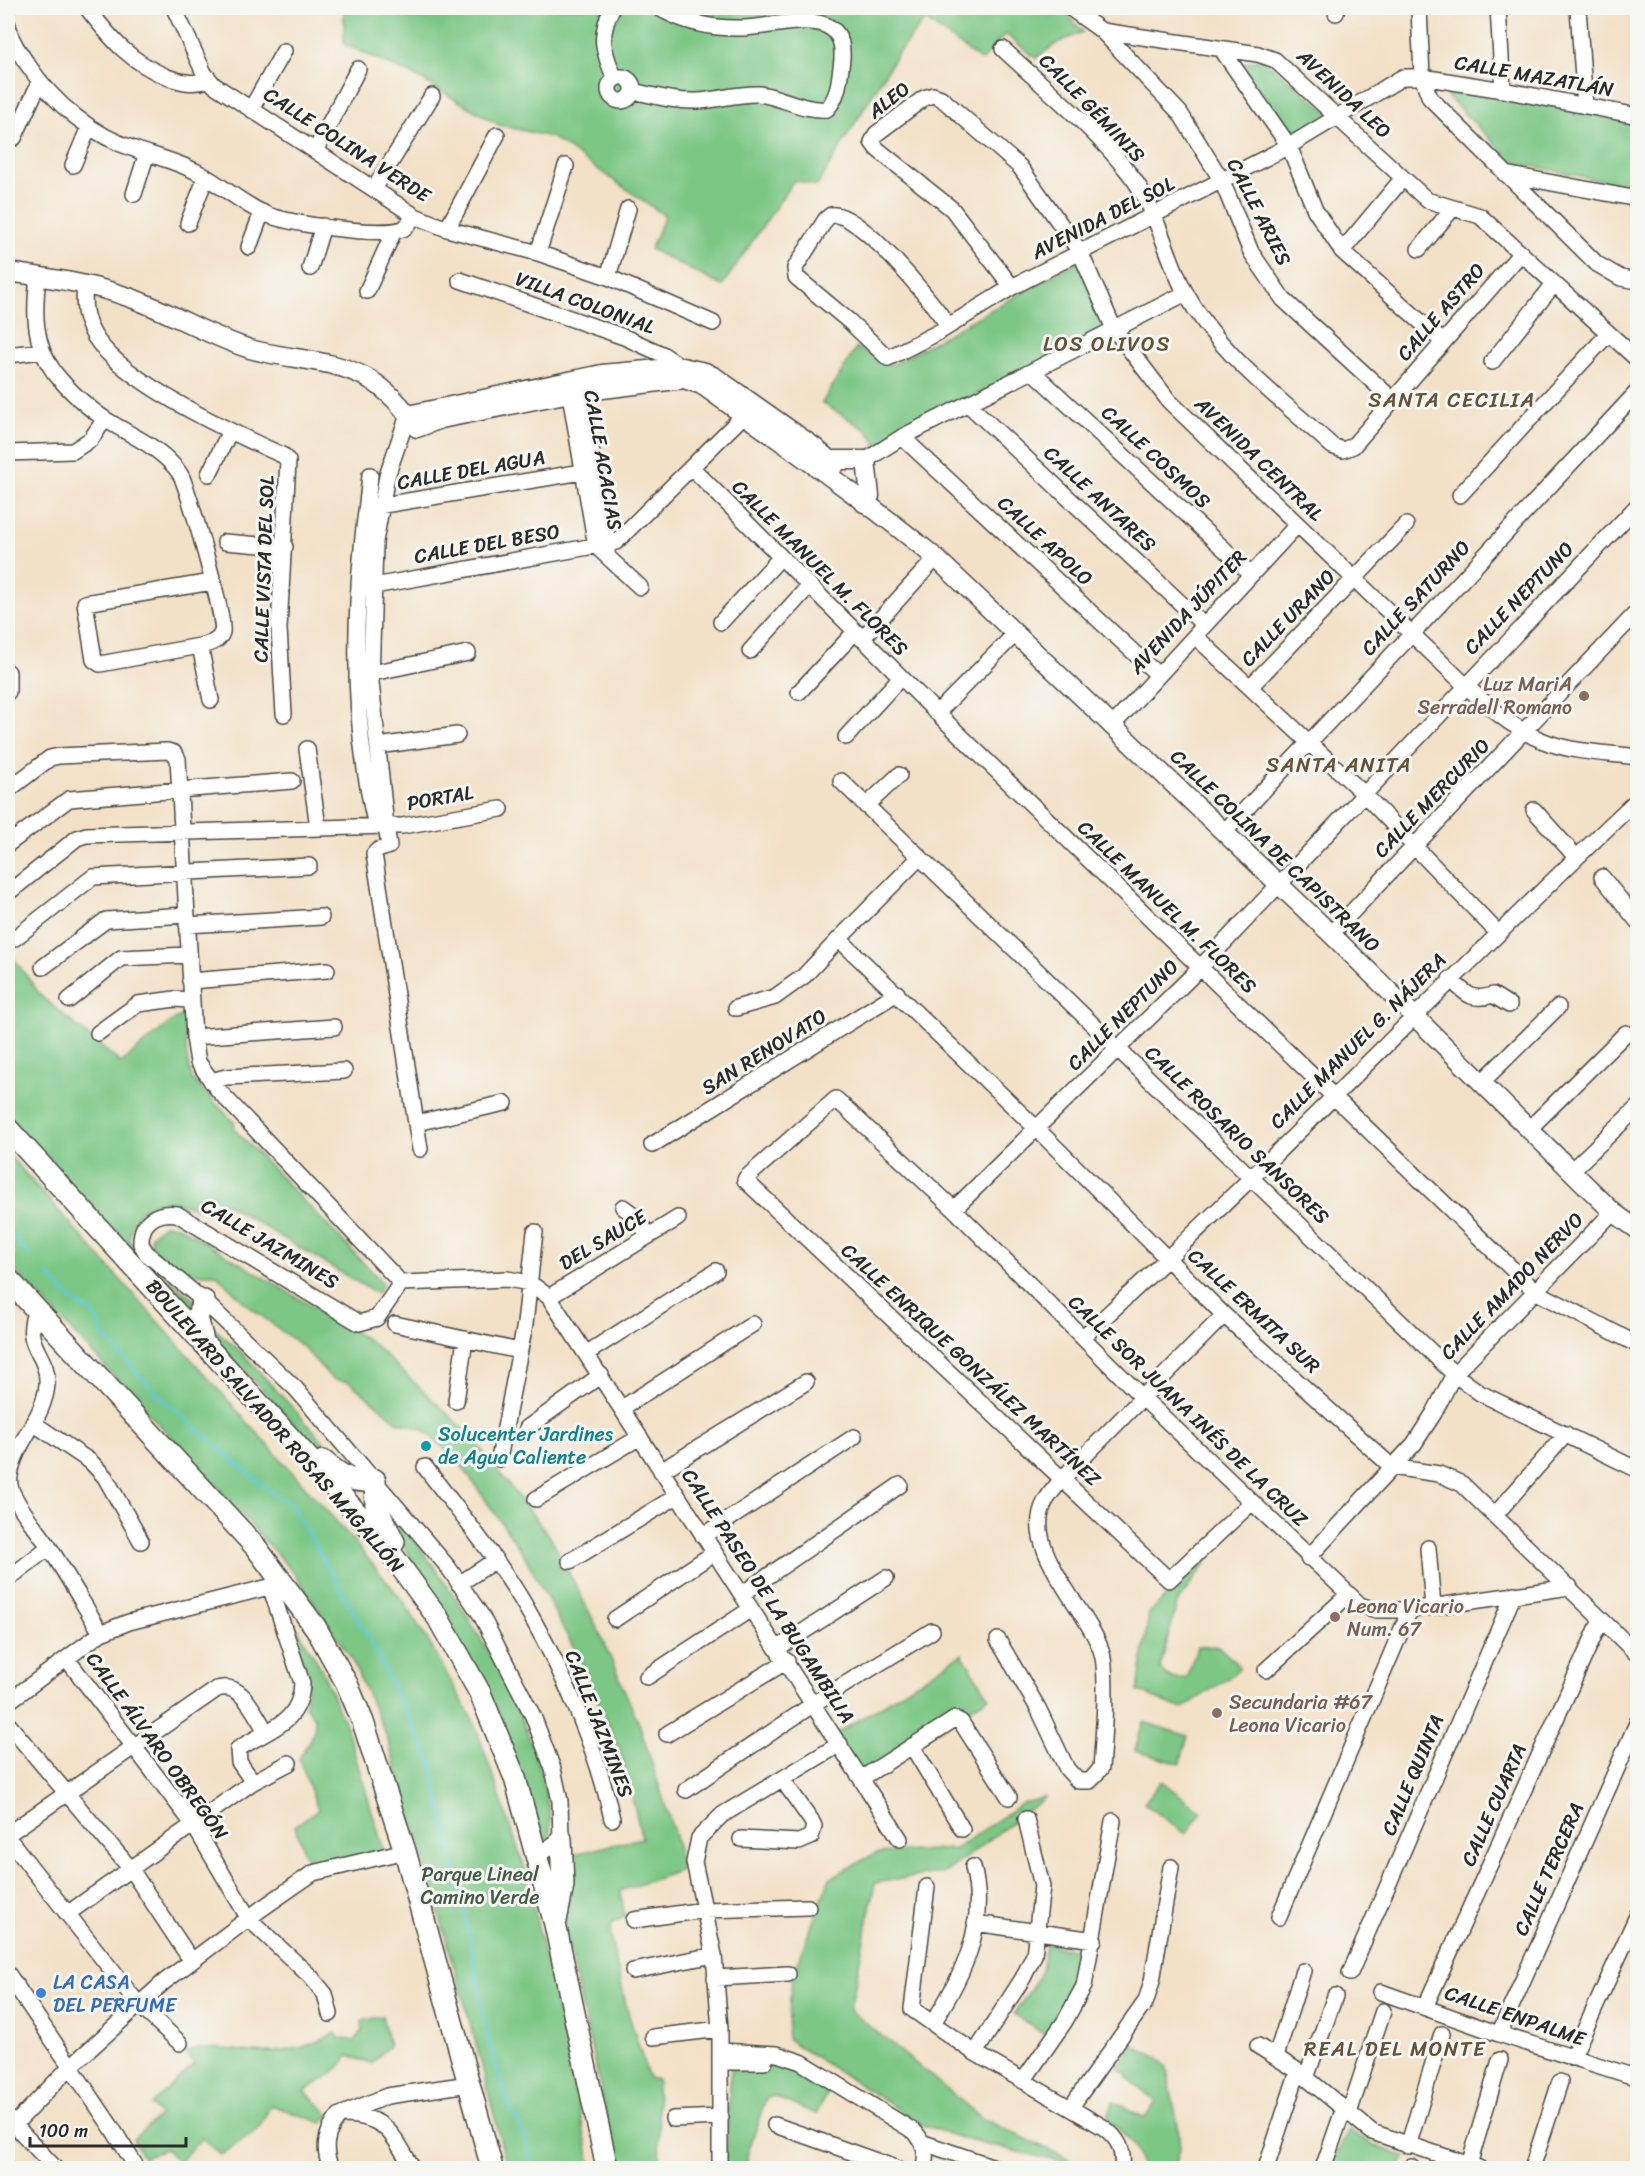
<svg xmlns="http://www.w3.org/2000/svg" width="1645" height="2176" viewBox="0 0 1645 2176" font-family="Sriracha,sans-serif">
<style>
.green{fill:#7bc785;stroke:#537958;stroke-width:1.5}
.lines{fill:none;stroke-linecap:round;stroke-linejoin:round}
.stream{stroke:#5ecad6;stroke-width:3}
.minor-casing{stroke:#494642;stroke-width:18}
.major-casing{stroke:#494642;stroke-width:21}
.highway-casing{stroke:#494642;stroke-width:24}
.minor{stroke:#fff;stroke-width:15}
.major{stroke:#fff;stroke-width:18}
.highway{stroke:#fff;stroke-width:21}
.education-dot{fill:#8d6e63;stroke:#f6f6f2;stroke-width:2}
.culture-dot{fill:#0f9aa8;stroke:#f6f6f2;stroke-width:2}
.shop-dot{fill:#3f7fe0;stroke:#f6f6f2;stroke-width:2}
.labels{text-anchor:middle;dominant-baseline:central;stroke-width:6;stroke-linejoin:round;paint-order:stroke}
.street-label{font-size:20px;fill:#2b2b2b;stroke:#f6f6f2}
.education-label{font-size:20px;fill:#785e54;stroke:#f6f6f2;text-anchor:start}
.culture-label{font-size:20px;fill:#0d838f;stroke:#f6f6f2;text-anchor:start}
.park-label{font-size:20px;fill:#435a46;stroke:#f6f6f2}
.shop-label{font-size:20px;fill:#366cbe;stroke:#f6f6f2;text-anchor:start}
.neighbourhood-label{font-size:21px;letter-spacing:1.5px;fill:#645238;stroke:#f6f6f2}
</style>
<rect width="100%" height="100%" fill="#f6f6f2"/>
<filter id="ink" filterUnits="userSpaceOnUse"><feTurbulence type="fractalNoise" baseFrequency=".0167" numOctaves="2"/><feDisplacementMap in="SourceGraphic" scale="12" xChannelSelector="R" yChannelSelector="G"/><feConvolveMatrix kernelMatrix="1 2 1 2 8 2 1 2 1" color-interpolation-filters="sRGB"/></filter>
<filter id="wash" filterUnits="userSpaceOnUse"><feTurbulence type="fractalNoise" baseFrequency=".008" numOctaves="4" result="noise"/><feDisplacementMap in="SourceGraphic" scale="24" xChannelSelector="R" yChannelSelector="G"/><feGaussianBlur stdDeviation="1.35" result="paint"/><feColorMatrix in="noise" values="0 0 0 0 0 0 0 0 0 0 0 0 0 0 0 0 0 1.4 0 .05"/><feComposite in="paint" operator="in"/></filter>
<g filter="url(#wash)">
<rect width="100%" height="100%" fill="#f3e1c7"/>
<!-- green -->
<path class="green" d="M344,8H1061L1083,32L1059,42L1036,58L1005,34L982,61L925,20L897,54L817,186L794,180L722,286L650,249L665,216L551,137L499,125L419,78L344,44Z
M1262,59L1334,116L1291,137L1263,95L1238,65Z
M1435,84L1637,121V188L1513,162Z
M1077,262L1107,327L878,446L867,430L822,403L857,347L886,364H894Z
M8,951L42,997L121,1063L173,1020L184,1014L187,1057L192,1079L235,1123L234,1129L383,1283L377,1294L206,1192L197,1209C164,1196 136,1197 129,1239L138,1253L195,1301L191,1320L8,1116Z
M8,1154L343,1529L404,1602L428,1641L474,1722L525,1869L592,2168H507L480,2058L417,1835L386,1735L350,1656L297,1577L214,1483L8,1263Z
M165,1224L178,1226L370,1341L468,1433L551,1538L598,1629L640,1726L675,1836L682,1870L620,1891L625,1916L612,1924L610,1936L627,2009L649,2079H657L660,2168H618L564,1926L574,1854L642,1838L623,1759L579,1658L523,1553L458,1461L423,1429L398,1422L349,1382L332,1379L303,1347L247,1305L216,1274H185L155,1251L151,1246V1235Z
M205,1320L240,1351L325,1443L319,1450L202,1325Z
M381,1501C447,1574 524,1695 545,1791C549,1808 555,1829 545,1844L531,1800L449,1621L413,1563Z
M1210,1553L1206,1563L1177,1603L1160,1668C1166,1678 1176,1680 1187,1677L1197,1647L1218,1646L1240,1667L1230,1677L1182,1709L1138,1691L1149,1613Z
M288,1613L320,1666L347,1729L384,1851L309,1866L295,1826L318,1809L299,1759L314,1731L315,1718L305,1706L308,1684Z
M962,1654L989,1697L862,1778L835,1735Z
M1143,1722L1188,1736L1180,1764L1135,1751Z
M1161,1781L1202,1812L1186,1834L1144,1803Z
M1046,1797L946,1872L875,1883L850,2010L982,2118L1087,2168L967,2140L923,2125L787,2039L792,1976L830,1878L876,1853L955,1849L1023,1803Z
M1046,1944L1084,1951L1078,1985L1045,2035L1014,2014L1040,1975Z
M382,2016L389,2046L371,2064L348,2055C338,2074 322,2079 305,2091L330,2115L322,2123L271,2105L259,2128L221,2155L202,2138L178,2163L166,2149L143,2158L133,2139L160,2115L151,2105L194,2064L185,2053C208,2043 231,2051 254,2052C283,2054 311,2047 336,2033L339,2038L355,2041L362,2032V2021Z
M1132,2045L1159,2058L1166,2066L1178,2125L1180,2148L1175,2168H1140C1140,2144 1124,2134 1107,2119L1113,2101L1145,2118L1156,2102L1127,2077L1128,2074L1118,2068Z
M779,2066L798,2073L828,2091L816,2114L773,2096L766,2098L747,2156L748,2168H725L731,2068Z
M1349,2130L1373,2145L1406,2157L1398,2168H1329Z"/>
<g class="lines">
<!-- stream -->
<path class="stream" d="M8,1230L29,1255
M47,1274L70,1298L95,1315L103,1335L159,1396L261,1484L292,1506L371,1642L431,1763L468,1928L488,2038L507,2100L525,2138L533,2168"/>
</g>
</g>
<g filter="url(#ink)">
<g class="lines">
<!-- minor casing -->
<g class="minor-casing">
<path id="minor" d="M87,8C112,40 129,61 167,77C181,82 194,85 208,80
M174,8L204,73L214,85L415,216L447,229L538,253L608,277L713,323
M612,8C598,37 603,50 615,79
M1070,8L1102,31L1180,113L1222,181L1251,252L1283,299L1393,400
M1336,8V13
M1419,8L1422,77L1430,98L1597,264L1621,278L1638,281
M1498,8L1503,90
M1578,8L1585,106
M8,25C10,40 19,52 28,65C54,104 93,136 137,150C158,157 178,162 197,172C220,184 240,202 263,213C286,224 380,237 403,229C408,226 411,220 415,216
M1102,31L1258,54L1275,60L1427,200L1480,216L1638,360
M1003,49C1046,89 1093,127 1129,173C1157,207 1165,254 1185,292C1219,355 1281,399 1332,446L1343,450L1353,446L1521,253
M1222,50L1289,146L1315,210L1342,251L1443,342
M609 89a12 12 0 1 1 24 0a12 12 0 1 1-24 0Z
M633,91C655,96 676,102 698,101C718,100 738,93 759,94C782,97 803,111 827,109C838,97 839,83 841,67C852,0 781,27 743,28C713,29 685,23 659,8
M251,109L284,51
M14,138L40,81
M315,151L358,69
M73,165L89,127
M1505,174L1638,199
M374,189L432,96
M134,194L147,153
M188,223L206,177
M447,229L497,135
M249,247L262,212
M1419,249L1453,208
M1342,251L1403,178
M538,253L566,166
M310,268L323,226
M38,277C34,311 33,343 54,372C68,390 89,409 108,421C129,434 156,446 172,464C177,469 182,476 184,483C191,502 226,619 222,632C219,642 209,644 200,646L100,664L94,660L85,603L212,582
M608,277L628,209
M460,280L624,337L662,354L682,367L683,374
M85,284C83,304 84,319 95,337C124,383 233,433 284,456L288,461L279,629L284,714
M1012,287L952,209L877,149L872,142L876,134L924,98L933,95L941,98L1020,167L1080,252L1114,329L1169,401L1465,685C1490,708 1517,732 1549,743C1577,753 1609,753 1638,757
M367,291L394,231
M949,326C932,303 859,209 831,215L826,219L795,268L796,277L850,322L888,358L939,332L1012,287L1289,146L1403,77H1422L1503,90L1638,116
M8,355L42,351
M1492,362L1554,284
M1032,371L1251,574
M579,381L608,544L607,552
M568,383L596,546L640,587
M968,404L1204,625
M902,437L1158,675
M8,453L73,451L91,439L105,419
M866,460L902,437L1186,293
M692,468L937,713L1535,1291L1638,1345
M209,474L230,431
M370,475C368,499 364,523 362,548C353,640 354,735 376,826
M1460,495L1608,334
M372,507L582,472
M225,542L285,547
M374,586L616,542L744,415
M721,622L781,557
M1195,636L1363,793L1498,933
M862,639L936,558
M200,646L211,700
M750,651L809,586
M8,672V692
M372,673L468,653
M1250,687L1406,525
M799,692L855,632
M937,713L1016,633
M1111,727L1297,525
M846,737L900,678
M378,746L457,735
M307,749L318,827
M841,781L1454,1374L1480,1393L1638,1470
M8,790L50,758L59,756L167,751L174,753L178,759L194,1037L198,1062L218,1090L401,1283L377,1318L359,1323L177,1214C156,1211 140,1222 141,1244L147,1254L204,1301L296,1389L448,1567L481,1615L533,1716L553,1769L560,1801L561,1839L537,1856
M866,806L899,775
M1534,810L1576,857
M1224,832L1411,635L1638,391
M8,844L69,799L292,781
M920,857L839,939L1037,1129L1224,1315L1392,1467L1439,1474L1462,1484L1638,1655
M1602,877L1638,922
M8,893L77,838L86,835L386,826L371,682L375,542L387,476L408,415
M187,925L321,917
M1331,934L1638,611
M15,938L93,877L309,866
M43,967L106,920L186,915
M1450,979C1466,993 1470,1002 1493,995L1509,1005
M190,981L327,970
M69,1000L121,958L188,955
M736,1008L775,997L804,976L839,939
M98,1033L138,1004L175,999L190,1000
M194,1037L334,1027
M211,1081L226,1077L344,1071
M1482,1082L1558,1007
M416,1123L505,1103
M1529,1129L1626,1033
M652,1145L897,993
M420,1149L374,854L378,850L389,846L386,826H402L501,809
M1571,1171L1637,1108
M623,1207L634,1215L649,1236
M954,1209L1200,968L1638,505
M401,1283L507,1279L530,1283L549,1297L900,1839
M549,1297L678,1218
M36,1310C21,1348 49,1353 47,1384C45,1418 14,1443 10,1476C9,1481 10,1489 13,1494C22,1513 38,1530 49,1547C67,1575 84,1605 101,1633
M395,1324L519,1351
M1083,1337C1273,1164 1450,976 1638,799
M587,1353L716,1271
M456,1401L465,1339
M622,1408L753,1324
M33,1423L91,1462L105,1477L141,1541
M527,1428L601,1375
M499,1459L525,1324L535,1232
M425,1467C461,1515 502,1563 531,1616C565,1676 598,1752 612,1819
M661,1471L806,1382
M536,1499L640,1437
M1251,1503L1169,1580L745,1180L746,1178L836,1099L954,1209L1143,1398L1360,1605L1376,1610H1410L1570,1587
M1495,1515L1566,1434
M703,1536L854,1437
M1428,1548L1433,1607
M1308,1558L1414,1444L1434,1413L1454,1374L1613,1212
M570,1561L677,1496
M8,1579L49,1547
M459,1584L494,1561
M742,1594L900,1485
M615,1619L714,1553
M998,1640L1038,1708L1067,1769L1078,1781H1090L1101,1768C1103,1743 1109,1671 1101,1650C1088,1610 1020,1547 1045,1502C1049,1494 1056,1487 1061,1480L1224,1315
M778,1648L886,1578
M67,1659L193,1824L249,1919L311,1977L325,1994L330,2014
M1266,1670L1347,1596
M647,1677L751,1609
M8,1702L101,1633L129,1622L285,1583
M8,1724L130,1868L191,1960
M667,1734L787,1661
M912,1746L962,1829
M862,1778L955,1719L961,1722L1009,1797
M253,1782L239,1762L238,1749C268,1729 301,1724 302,1683L270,1586
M686,1790L821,1699L932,1631
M8,1834L217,1689C242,1681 254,1713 266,1731
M8,1838L139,2005L180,2043
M741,1839L799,1842L811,1837L814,1826L811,1820L782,1779
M927,1887L912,2009L975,2053L1103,2127C1118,2138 1124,2149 1122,2168
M67,1914L253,1782L289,1763
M1279,1917L1410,1610
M634,1920L704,1910L808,1907
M975,1923L1094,1940
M633,1971L714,1955
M1350,1973L1514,1594
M8,1974L112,2128L137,2168
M715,1978L788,1974
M1381,1992L1499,2034L1638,2078
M1425,2007L1601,1620
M933,2023C963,1975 988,1926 973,1867
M1499,2034L1638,1721
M653,2037L720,2029
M1258,2046L1298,2071L1372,2132L1479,2168
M721,2051L777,2054L801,2062L915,2132C925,2144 927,2153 924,2168
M975,2053L1023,1978L1034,1955L1042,1886L1026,1819
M1276,2056L1303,1971
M1572,2058L1638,1914
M722,2062H764
M1306,2078L1335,1996
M1023,2081L1065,2021L1084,1986L1113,1821
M1071,2107L1146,2001L1152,1981L1171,1867
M1349,2113L1383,2011
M343,2115C385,2116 391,2132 411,2165
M8,2118L55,2168
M673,2119L721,2117
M775,2125L896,2168
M13,2126L69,2068L164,1982L261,1909L313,1873L405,1851
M924,2143L997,2168
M1408,2146L1442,2034
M1469,2165L1500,2060
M1411,2167L1412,2168
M331,2168C322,2148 326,2131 340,2115L387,2096L469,2084
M720,2168V2029L714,1955L694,1862L699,1838L722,1815L840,1744
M1266,2168L1298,2071
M1323,2168L1344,2108
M1532,2168L1560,2082"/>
</g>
<!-- major casing -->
<g class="major-casing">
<path id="major" d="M8,272C48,278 89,283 128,297C169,311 206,335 250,349C288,360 333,358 369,379C389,391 404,408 417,428L441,419L570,393L684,379L702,385C781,442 861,496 936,558L1331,934L1613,1212L1638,1230
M408,415L602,374L682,367L705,372L715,377L813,446L835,465
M824,464L829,460H866L870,496L864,503"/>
</g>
<!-- highway casing -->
<g class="highway-casing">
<path id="highway" d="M8,1129L294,1442L385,1545L438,1618L480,1693L515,1778L555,1924L607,2168
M8,1279L255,1546L316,1628L347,1684L363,1722L405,1851L492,2168
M203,1341L197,1317L204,1301
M323,1461C340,1475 352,1484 375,1480L376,1506L394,1542
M556,1921L563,1885L561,1839"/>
</g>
<!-- minor -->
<use href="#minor" class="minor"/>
<!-- major -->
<use href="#major" class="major"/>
<!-- highway -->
<use href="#highway" class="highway"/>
</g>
</g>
<!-- markers -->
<g class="education-dot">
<circle cx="1584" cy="696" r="6"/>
<circle cx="1335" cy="1617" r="6"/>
<circle cx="1217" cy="1713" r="6"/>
</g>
<circle class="culture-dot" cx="426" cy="1446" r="6"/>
<circle class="shop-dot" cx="41" cy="1993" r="6"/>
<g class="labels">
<!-- street labels -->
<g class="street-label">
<text transform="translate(1534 76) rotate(10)">CALLE MAZATLÁN</text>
<text transform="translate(1344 94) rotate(43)">AVENIDA LEO</text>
<text transform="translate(889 100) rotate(-37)">ALEO</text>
<text transform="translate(1092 108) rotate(46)">CALLE GÉMINIS</text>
<text transform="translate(347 145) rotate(33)">CALLE COLINA VERDE</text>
<text transform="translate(1259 212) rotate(63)">CALLE ARIES</text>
<text transform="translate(1103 218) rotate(-27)">AVENIDA DEL SOL</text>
<text transform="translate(585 303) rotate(20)">VILLA COLONIAL</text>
<text transform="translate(1441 312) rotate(-49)">CALLE ASTRO</text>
<text transform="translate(1156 457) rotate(43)">CALLE COSMOS</text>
<text transform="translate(1259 459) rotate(44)">AVENIDA CENTRAL</text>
<text transform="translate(603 460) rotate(80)">CALLE ACACIAS</text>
<text transform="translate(471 470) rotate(-10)">CALLE DEL AGUA</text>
<text transform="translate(1100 499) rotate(43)">CALLE ANTARES</text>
<text transform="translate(1045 541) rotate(43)">CALLE APOLO</text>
<text transform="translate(487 544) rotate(-10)">CALLE DEL BESO</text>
<text transform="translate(820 568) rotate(45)">CALLE MANUEL M. FLORES</text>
<text transform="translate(264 569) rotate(-88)">CALLE VISTA DEL SOL</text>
<text transform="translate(1416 598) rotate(-47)">CALLE SATURNO</text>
<text transform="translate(1519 598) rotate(-46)">CALLE NEPTUNO</text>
<text transform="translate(1188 612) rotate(-47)">AVENIDA JÚPITER</text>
<text transform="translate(1288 618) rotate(-46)">CALLE URANO</text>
<text transform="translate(440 798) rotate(-10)">PORTAL</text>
<text transform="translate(1432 798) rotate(-46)">CALLE MERCURIO</text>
<text transform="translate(1275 851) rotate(44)">CALLE COLINA DE CAPISTRANO</text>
<text transform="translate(1167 907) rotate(44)">CALLE MANUEL M. FLORES</text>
<text transform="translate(1123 1015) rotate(-45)">CALLE NEPTUNO</text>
<text transform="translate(1358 1041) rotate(-45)">CALLE MANUEL G. NÁJERA</text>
<text transform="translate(764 1052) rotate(-32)">SAN RENOVATO</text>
<text transform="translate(1237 1135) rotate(44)">CALLE ROSARIO SANSORES</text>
<text transform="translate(603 1240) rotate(-31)">DEL SAUCE</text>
<text transform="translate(270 1244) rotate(31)">CALLE JAZMINES</text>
<text transform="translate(1512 1286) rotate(-46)">CALLE AMADO NERVO</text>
<text transform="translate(1254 1311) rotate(43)">CALLE ERMITA SUR</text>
<text transform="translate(971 1365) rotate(43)">CALLE ENRIQUE GONZÁLEZ MARTÍNEZ</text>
<text transform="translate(1188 1411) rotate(44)">CALLE SOR JUANA INÉS DE LA CRUZ</text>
<text transform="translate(275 1426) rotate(49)">BOULEVARD SALVADOR ROSAS MAGALLÓN</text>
<text transform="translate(768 1596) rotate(57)">CALLE PASEO DE LA BUGAMBILIA</text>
<text transform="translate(599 1724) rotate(69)">CALLE JAZMINES</text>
<text transform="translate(157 1746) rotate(54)">CALLE ÁLVARO OBREGÓN</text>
<text transform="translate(1413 1775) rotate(-67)">CALLE QUINTA</text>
<text transform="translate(1494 1805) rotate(-66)">CALLE CUARTA</text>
<text transform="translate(1549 1869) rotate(-66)">CALLE TERCERA</text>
<text transform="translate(1515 2016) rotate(19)">CALLE ENPALME</text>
</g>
<!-- education labels -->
<g class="education-label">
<text x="1572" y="684" text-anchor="end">Luz MariA<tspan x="1572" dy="23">Serradell Romano</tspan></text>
<text x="1347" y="1606">Leona Vicario<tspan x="1347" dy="23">Num. 67</tspan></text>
<text x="1229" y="1702">Secundaria #67<tspan x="1229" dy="23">Leona Vicario</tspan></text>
</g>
<!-- culture labels -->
<g class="culture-label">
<text x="438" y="1434">Solucenter Jardines<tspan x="438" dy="23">de Agua Caliente</tspan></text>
</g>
<!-- park labels -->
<g class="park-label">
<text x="480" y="1874">Parque Lineal<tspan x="480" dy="23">Camino Verde</tspan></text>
</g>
<!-- shop labels -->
<g class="shop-label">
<text x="53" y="1982">LA CASA<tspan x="53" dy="23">DEL PERFUME</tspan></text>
</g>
<!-- neighbourhood labels -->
<g class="neighbourhood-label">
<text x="1107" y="344">LOS OLIVOS</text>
<text x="1452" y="400">SANTA CECILIA</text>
<text x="1339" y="765">SANTA ANITA</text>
<text x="1395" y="2049">REAL DEL MONTE</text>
</g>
</g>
<!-- margin -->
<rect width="1645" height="2176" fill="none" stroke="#f6f6f2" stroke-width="30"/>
<!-- scale -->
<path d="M30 2137v9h156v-9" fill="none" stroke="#2b2b2b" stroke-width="3"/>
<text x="39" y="2137" font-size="18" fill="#2b2b2b" stroke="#f6f6f2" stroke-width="4.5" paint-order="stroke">100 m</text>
</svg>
